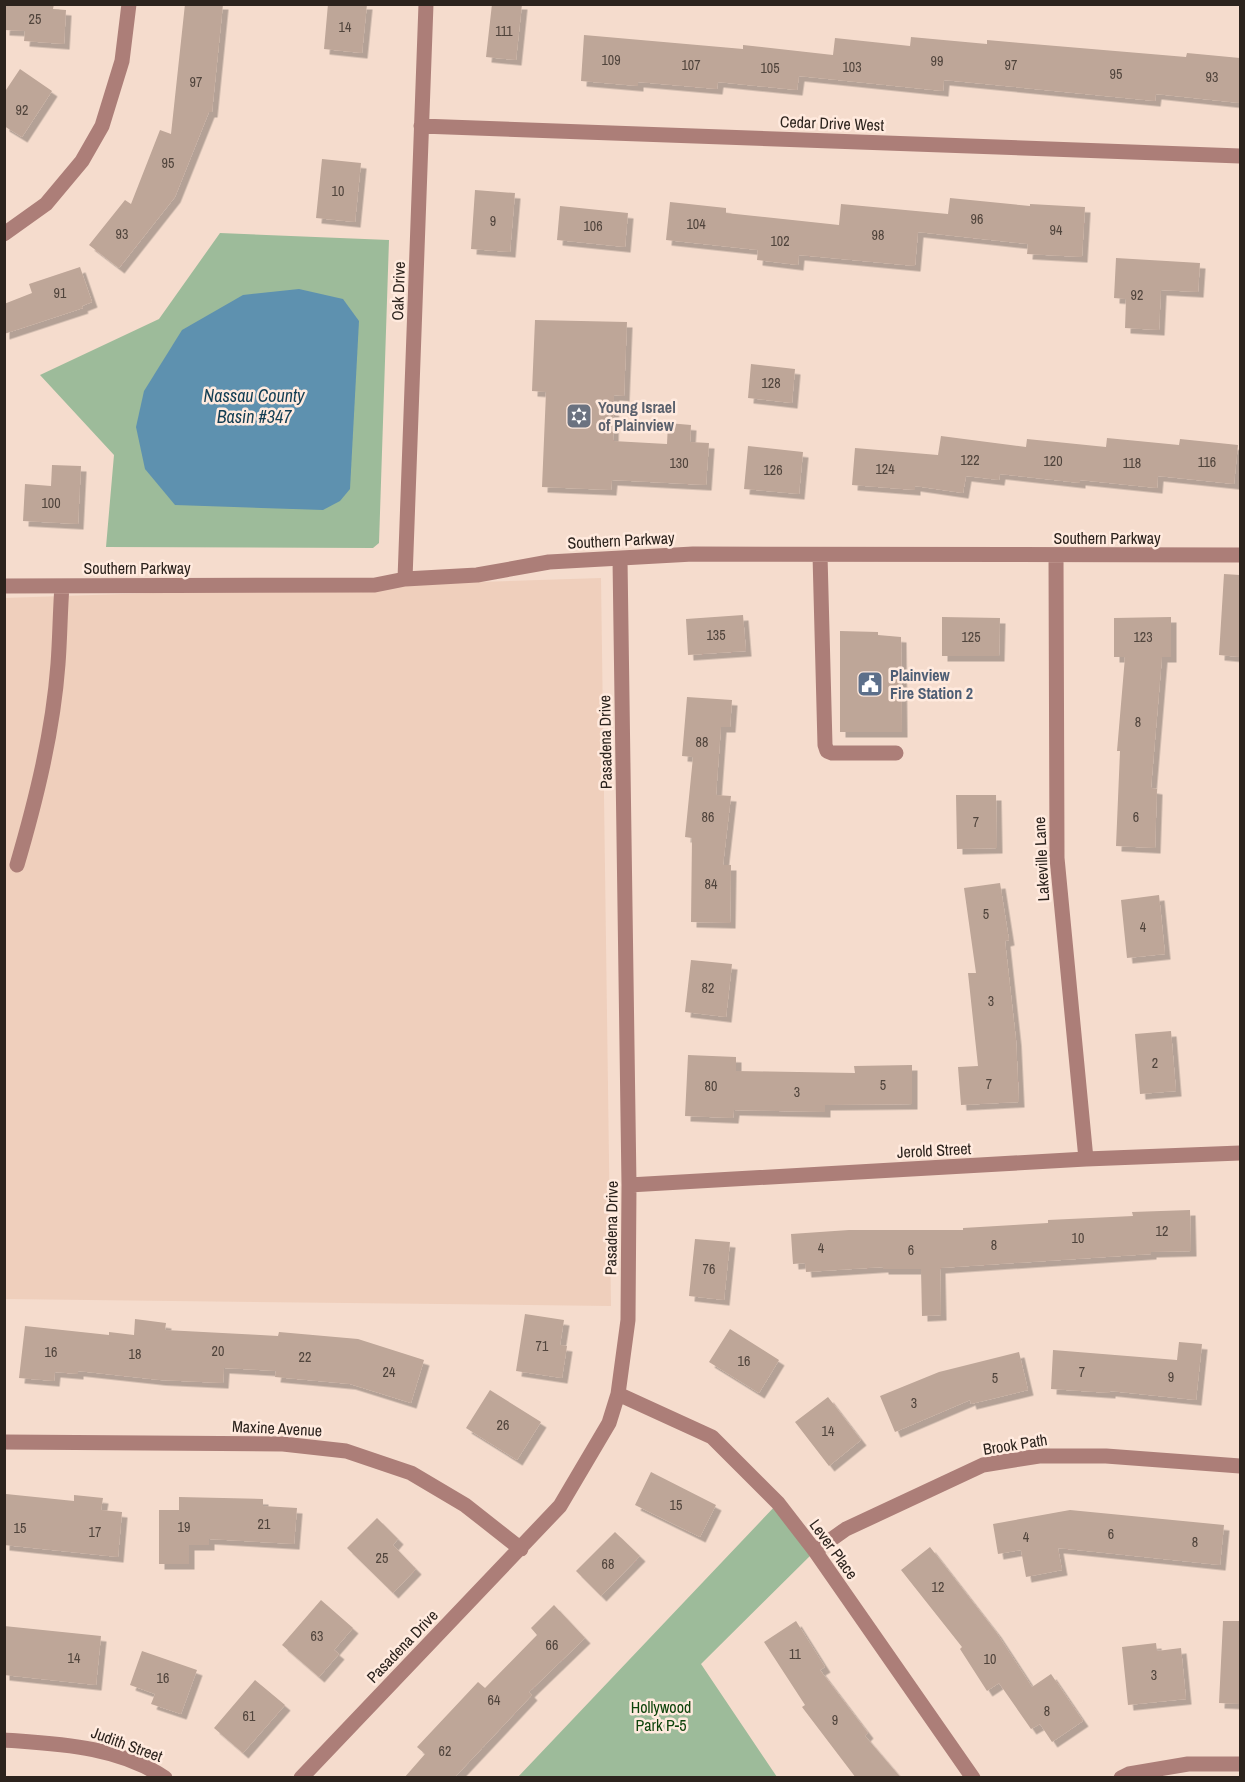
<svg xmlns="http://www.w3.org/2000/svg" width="1245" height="1782" viewBox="0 0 1245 1782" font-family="'Archivo Narrow',sans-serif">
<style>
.built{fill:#efcfbc}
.green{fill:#9dbb9a}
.water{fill:#5e91af}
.building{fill:#bea698;filter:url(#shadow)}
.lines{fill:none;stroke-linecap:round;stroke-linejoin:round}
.minor{stroke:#ac7e78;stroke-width:15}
.labels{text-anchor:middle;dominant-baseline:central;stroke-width:5;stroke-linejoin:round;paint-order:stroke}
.number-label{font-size:14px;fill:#50443c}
.street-label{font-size:16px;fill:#2c231d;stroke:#ffeade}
.worship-label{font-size:16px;font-weight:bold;fill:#5b616d;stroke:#ffeade;text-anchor:start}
.service-label{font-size:16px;font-weight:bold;fill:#4e5e75;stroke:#ffeade;text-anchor:start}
.park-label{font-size:16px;fill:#0e430b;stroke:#ffeade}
.water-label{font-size:18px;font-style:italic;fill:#123d53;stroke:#ffeade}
</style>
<defs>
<filter id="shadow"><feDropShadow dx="5.5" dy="5.5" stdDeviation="0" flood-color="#0004"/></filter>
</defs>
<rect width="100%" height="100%" fill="#f5dccd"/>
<!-- built -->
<path class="built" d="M601,578L611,1306L5,1299L4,598Z"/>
<!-- green -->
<path class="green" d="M220,233L389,240L379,543L373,548L106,547L114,455L40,375L159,319Z
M778,1503L815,1551L701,1664L777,1777L517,1778Z"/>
<!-- water -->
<path class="water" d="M299,289L343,299L359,321L350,489L340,501L323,510L175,505L145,469L136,427L144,391L182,330L243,295Z"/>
<!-- building -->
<path class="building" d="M6,4H54L53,9L66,10L64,44L24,41L25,31L4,30Z
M185,4H223L212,112H209L175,197L119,268L89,245L125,200L131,204L160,130L171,134Z
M328,4H367L362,53L324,49Z
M492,4H522L516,60L486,57Z
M584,35L743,49V45L833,55L835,38L910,46L911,37L987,44V40L1186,57L1187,53L1240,58V103L1156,94L1155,101L944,80L943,91L799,76L797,90L718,82L717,89L638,82V86L581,81Z
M20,69L52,91L22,137L4,126V93Z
M322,159L361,163L355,222L316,218Z
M475,190L515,193L510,252L471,249Z
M950,198L1030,206V204L1085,207L1082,257L1027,254L1028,244L918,232L915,266L799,255L798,265L757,260L758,250L666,240L670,202L726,208V213L839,225L841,204L948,214Z
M560,206L628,213L625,247L557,240Z
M1116,258L1200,263L1198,292L1161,290L1159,330L1125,328L1126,299L1114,298Z
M80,267L92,302L82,306L83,308L4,334V304L32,293L29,284Z
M535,320L627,322L624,396L614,395L613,441L667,444L668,423L691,425L690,442L709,443L706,485L612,480L611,490L542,487L546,392L532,391Z
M751,364L795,369L792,403L748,398Z
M941,436L1026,447L1027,439L1106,447L1107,438L1179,445L1180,439L1238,445L1234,484L1158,476L1157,488L1080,480V483L1000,474L999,480L966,476L963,493L915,486V490L852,485L855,448L938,455Z
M748,446L803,452L799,494L744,489Z
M52,465L81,466L78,524L23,521L25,484L51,486Z
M1224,574L1240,575V657L1219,655Z
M743,615L746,651L688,655L686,619Z
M942,617L1000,618L999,656H942Z
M1171,617V657H1162L1151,788L1157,789L1155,848L1116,846L1120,751H1117L1125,657H1114V618Z
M840,631L878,632V635L901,637L902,732H840Z
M687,697L732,700L730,727H721L716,795L731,796L723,865H731L730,923L691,922L692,838L685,837L693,757L682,756Z
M956,795H996L997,848L957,849Z
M1000,883L1009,940L1005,941L1016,1040L1019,1102L961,1105L958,1067L978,1066L968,973H976L964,888Z
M1159,895L1165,954L1127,958L1121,900Z
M691,960L732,964L726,1017L685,1012Z
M1171,1031L1176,1091L1140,1094L1135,1034Z
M688,1055L736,1057V1071L855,1073L854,1066L912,1065V1104L825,1105V1112L734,1110L733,1118L685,1116Z
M1190,1210L1191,1251L1151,1252V1254L940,1268L941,1315L922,1316L921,1269H883V1267L806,1272L805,1263L793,1264L791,1234L849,1230H963V1228L1048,1223V1220L1133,1216L1132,1212Z
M695,1239L730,1242L724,1300L689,1296Z
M525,1314L564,1320L560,1345L567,1346L562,1378L516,1371Z
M135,1319L166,1323L165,1330L278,1336L279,1332L358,1339L424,1360L411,1403L350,1384L275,1377L276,1371L224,1368L223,1383L160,1380L78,1371V1374L55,1372L54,1381L19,1378L25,1326L109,1335V1332L134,1335Z
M730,1329L779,1360L759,1393L709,1362Z
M1179,1342L1202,1344L1196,1400L1110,1391V1393L1051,1389L1053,1350L1177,1360Z
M1019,1352L1028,1390L971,1404L970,1400L895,1432L880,1396L939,1372Z
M490,1390L541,1422L517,1460L466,1428Z
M828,1397L861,1440L829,1466L795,1422Z
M651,1472L716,1505L700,1537L635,1505Z
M6,1494L74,1501V1495L103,1498L101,1510L122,1512L118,1557L4,1545Z
M179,1497L263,1499V1506L297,1508L294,1544L209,1539V1545H189V1564H159V1510H179Z
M1070,1510L1224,1525L1220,1565L1058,1548L1062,1570L1026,1577L1021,1550L998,1554L993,1524Z
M377,1518L398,1539L393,1545L416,1569L393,1593L347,1548Z
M615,1532L640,1556L601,1596L576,1571Z
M930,1547L996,1632L1032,1687L1051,1674L1083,1721L1052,1742L1040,1724L1031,1729L999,1683L987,1691L960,1649L962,1647L901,1570Z
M321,1600L353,1628L334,1650L339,1654L319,1677L282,1645Z
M554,1605L585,1638L529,1692L532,1695L454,1778H404L425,1754L417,1747L478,1682L485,1688L537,1635L531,1628Z
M796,1621L825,1667L820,1670L868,1733L865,1736L901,1778H856L802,1707L805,1705L764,1642Z
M1223,1621H1240V1704L1219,1703Z
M4,1626L101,1636L96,1685L4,1675Z
M1156,1643L1157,1651L1181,1648L1186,1699L1128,1705L1122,1647Z
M142,1651L197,1670L181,1714L151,1704L155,1694L130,1685Z
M255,1680L285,1705L243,1753L214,1728Z"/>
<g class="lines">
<!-- minor -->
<path class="minor" d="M421,126L1240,156
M4,234L46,204L82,161L102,126L122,61L129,4
M820,555L825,745L827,751L832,753H896
M1056,556L1057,858L1086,1159
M405,579L426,4
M4,586L375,585L405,579L477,575L549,562L693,554L1240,555
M17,865C36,800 53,732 58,664C60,638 60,612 62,586
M629,1185L1086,1159L1240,1153
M618,1394L712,1437L778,1503L815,1551L973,1778
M4,1442L283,1444L346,1451L411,1473L465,1505L521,1549
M815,1551L846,1529L983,1465L1039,1456H1106L1240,1466
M4,1740C58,1744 118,1746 165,1778
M301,1778L560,1506L609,1423L618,1394L628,1320L629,1185L620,559
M1121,1778L1129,1774L1188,1764H1240"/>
</g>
<!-- icons -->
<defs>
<g id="synagogue-square" transform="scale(1.35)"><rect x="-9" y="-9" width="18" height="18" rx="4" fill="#6b7280" stroke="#ffeade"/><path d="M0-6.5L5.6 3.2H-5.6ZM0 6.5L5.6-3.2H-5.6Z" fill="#fff"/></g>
<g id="civic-square" transform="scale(1.35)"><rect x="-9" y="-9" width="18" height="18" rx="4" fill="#5c6f8a" stroke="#ffeade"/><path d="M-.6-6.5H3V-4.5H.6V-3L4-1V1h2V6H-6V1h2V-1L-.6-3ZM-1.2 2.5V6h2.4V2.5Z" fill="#fff"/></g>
</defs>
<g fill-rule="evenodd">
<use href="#synagogue-square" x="579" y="416"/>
<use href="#civic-square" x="870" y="684"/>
</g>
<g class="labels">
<!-- number labels -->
<g class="number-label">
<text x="35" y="19">25</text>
<text x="345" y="27">14</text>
<text x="504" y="31">111</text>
<text x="611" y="60">109</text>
<text x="937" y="61">99</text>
<text x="691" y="65">107</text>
<text x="1011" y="65">97</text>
<text x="852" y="67">103</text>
<text x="770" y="68">105</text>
<text x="1116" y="74">95</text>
<text x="1212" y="77">93</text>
<text x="196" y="82">97</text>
<text x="22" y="110">92</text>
<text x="168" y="163">95</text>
<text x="338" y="191">10</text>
<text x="977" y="219">96</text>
<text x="493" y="221">9</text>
<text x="696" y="224">104</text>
<text x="593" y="226">106</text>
<text x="1056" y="230">94</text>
<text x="122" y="234">93</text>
<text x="878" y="235">98</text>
<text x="780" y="241">102</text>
<text x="60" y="293">91</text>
<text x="1137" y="295">92</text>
<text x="771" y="383">128</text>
<text x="970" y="460">122</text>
<text x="1053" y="461">120</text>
<text x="1207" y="462">116</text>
<text x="679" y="463">130</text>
<text x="1132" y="463">118</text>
<text x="885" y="469">124</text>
<text x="773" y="470">126</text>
<text x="51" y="503">100</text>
<text x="716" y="635">135</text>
<text x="971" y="637">125</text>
<text x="1143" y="637">123</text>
<text x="1138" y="722">8</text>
<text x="702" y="742">88</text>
<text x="708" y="817">86</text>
<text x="1136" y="817">6</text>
<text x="976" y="822">7</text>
<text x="711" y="884">84</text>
<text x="986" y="914">5</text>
<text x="1143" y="927">4</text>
<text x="708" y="988">82</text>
<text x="991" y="1001">3</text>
<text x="1155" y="1063">2</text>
<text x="989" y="1084">7</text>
<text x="883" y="1085">5</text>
<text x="711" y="1086">80</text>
<text x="797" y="1092">3</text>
<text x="1162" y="1231">12</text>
<text x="1078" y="1238">10</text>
<text x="994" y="1245">8</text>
<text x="821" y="1248">4</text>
<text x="911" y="1250">6</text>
<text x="709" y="1269">76</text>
<text x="542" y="1346">71</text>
<text x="218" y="1351">20</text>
<text x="51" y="1352">16</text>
<text x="135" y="1354">18</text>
<text x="305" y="1357">22</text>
<text x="744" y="1361">16</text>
<text x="389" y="1372">24</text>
<text x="1082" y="1372">7</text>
<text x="1171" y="1377">9</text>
<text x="995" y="1378">5</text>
<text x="914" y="1403">3</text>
<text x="503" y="1425">26</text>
<text x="828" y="1431">14</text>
<text x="676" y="1505">15</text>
<text x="264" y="1524">21</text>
<text x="184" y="1527">19</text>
<text x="20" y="1528">15</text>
<text x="95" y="1532">17</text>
<text x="1111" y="1534">6</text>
<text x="1026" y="1537">4</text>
<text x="1195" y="1542">8</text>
<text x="382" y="1558">25</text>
<text x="608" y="1564">68</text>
<text x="938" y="1587">12</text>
<text x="317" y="1636">63</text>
<text x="552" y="1645">66</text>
<text x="795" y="1654">11</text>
<text x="74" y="1658">14</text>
<text x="990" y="1659">10</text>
<text x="1154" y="1675">3</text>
<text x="163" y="1678">16</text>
<text x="494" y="1700">64</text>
<text x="1047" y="1711">8</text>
<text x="249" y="1716">61</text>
<text x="835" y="1720">9</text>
<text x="445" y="1751">62</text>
</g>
<!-- street labels -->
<g class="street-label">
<text transform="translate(832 123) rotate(2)">Cedar Drive West</text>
<text transform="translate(398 291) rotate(-88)">Oak Drive</text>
<text x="1107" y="538">Southern Parkway</text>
<text transform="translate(621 540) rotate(-3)">Southern Parkway</text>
<text x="137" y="568">Southern Parkway</text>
<text transform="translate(605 742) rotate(-91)">Pasadena Drive</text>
<text transform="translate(1041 859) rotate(-93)">Lakeville Lane</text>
<text transform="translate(934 1150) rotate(-3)">Jerold Street</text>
<text transform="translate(611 1228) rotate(-89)">Pasadena Drive</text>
<text transform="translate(277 1428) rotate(3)">Maxine Avenue</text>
<text transform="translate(1015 1444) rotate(-9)">Brook Path</text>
<text transform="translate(834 1549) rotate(54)">Lever Place</text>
<text transform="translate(402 1646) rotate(-46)">Pasadena Drive</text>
<text transform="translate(127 1744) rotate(20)">Judith Street</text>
</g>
<!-- worship labels -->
<g class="worship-label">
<text x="598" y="407">Young Israel<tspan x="598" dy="18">of Plainview</tspan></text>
</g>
<!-- service labels -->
<g class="service-label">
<text x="890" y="675">Plainview<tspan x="890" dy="18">Fire Station 2</tspan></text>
</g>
<!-- park labels -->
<g class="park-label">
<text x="661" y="1707">Hollywood<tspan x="661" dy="18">Park P-5</tspan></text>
</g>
<!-- water labels -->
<g class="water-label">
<text x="254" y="395">Nassau County<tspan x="254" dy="21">Basin #347</tspan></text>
</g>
</g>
<!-- border -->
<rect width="1245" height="1782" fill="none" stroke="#2c231d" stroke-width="12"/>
</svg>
